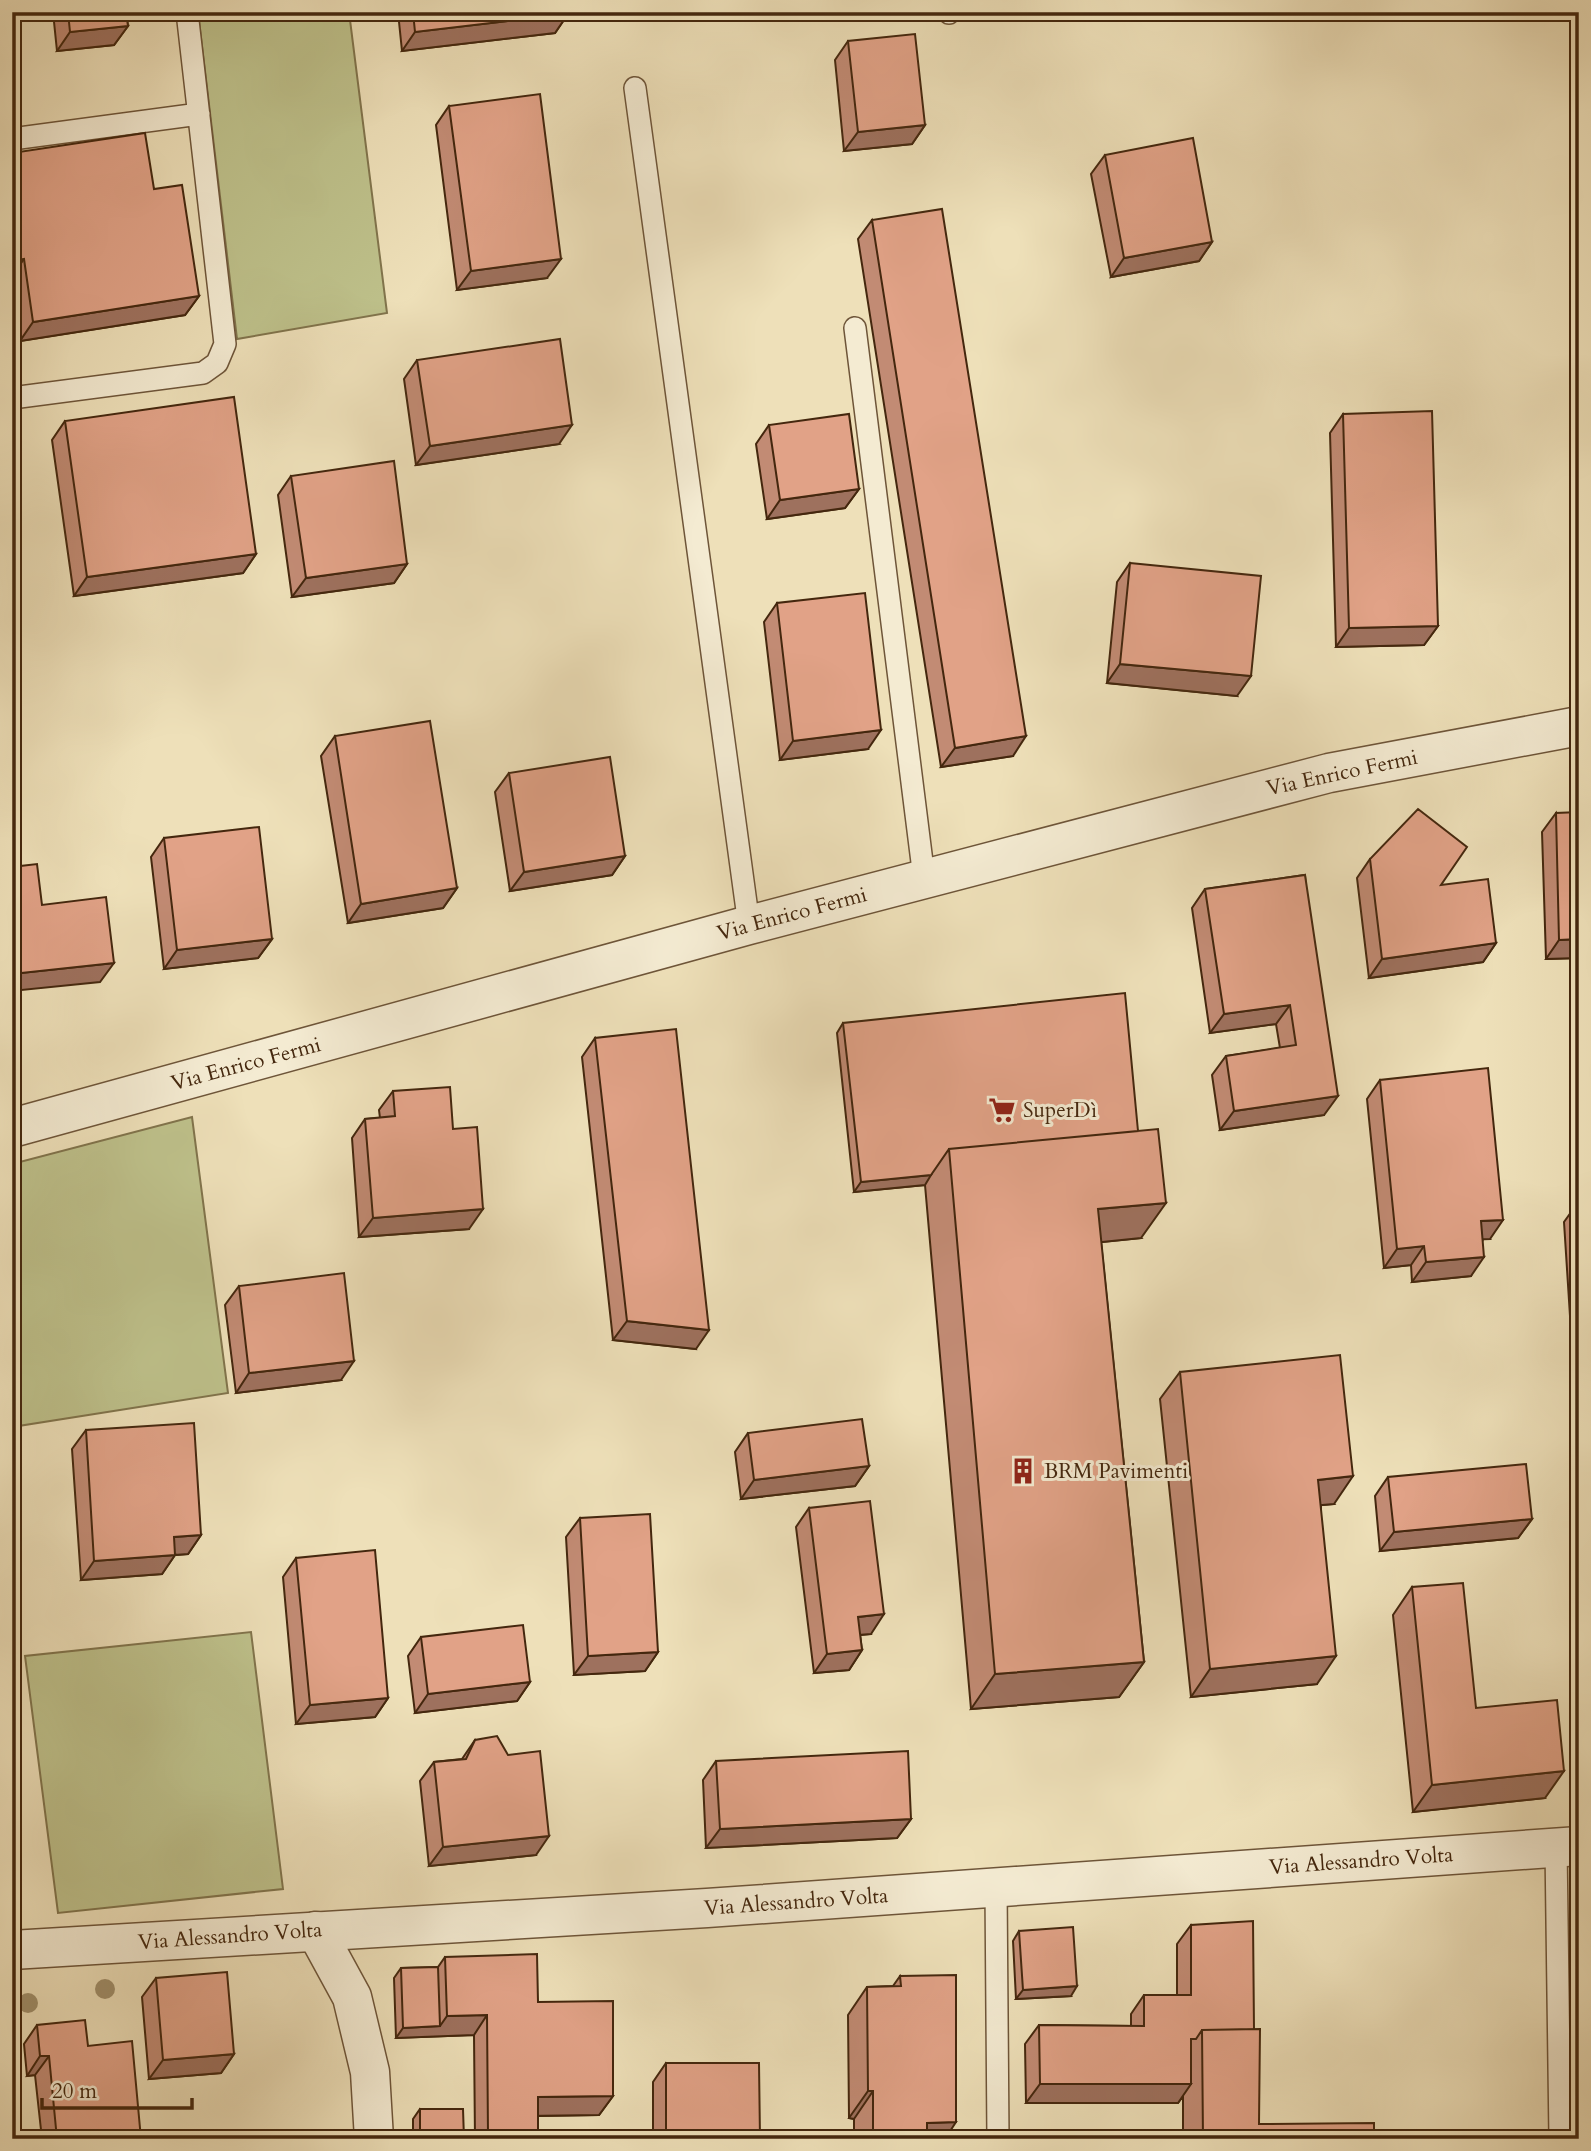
<svg xmlns="http://www.w3.org/2000/svg" width="1591" height="2151" viewBox="0 0 1591 2151" font-family="Cardo,serif">
<style>
.green{fill:#bec18b;stroke:#81744c;stroke-width:2}
.lines{fill:none;stroke-linecap:round;stroke-linejoin:round}
.service-casing{stroke:#6e5539;stroke-width:24}
.minor-casing{stroke:#6e5539;stroke-width:41}
.tertiary-casing{stroke:#6e5539;stroke-width:41}
.service{stroke:#f4ebd2;stroke-width:21}
.minor{stroke:#f4ebd2;stroke-width:38}
.tertiary{stroke:#f4ebd2;stroke-width:38}
.tree{fill:#a1906c}
.wall{fill:#c28b74;stroke:#44270e;stroke-width:2}
.shaded-wall{fill:#9e715e;stroke:#44270e;stroke-width:2}
.building{fill:#e1a287;stroke:#44270e;stroke-width:2}
.labels{text-anchor:middle;dominant-baseline:central;stroke-width:6;stroke-linejoin:round;paint-order:stroke}
.street-label{font-size:21px;fill:#44270e;stroke:#f4ebd2}
.poi-label{font-size:21px;fill:#44270e;stroke:#f4ebd2;text-anchor:start}
</style>
<rect width="100%" height="100%" fill="#eee0b9"/>
<filter id="stains"><feTurbulence type="fractalNoise" baseFrequency=".00286" numOctaves="4"/><feColorMatrix values="0 0 0 0 .2 0 0 0 0 .09 0 0 0 0 .02 0 0 0 .5 -.17"/></filter>
<radialGradient id="worn" r=".72"><stop offset=".6" stop-color="#630" stop-opacity="0"/><stop offset="1" stop-color="#630" stop-opacity=".3"/></radialGradient>
<!-- green -->
<path class="green" d="M198,12H349L387,313L237,339Z
M192,1117L228,1393L12,1427V1164Z
M251,1632L283,1889L58,1913L25,1656Z"/>
<g class="lines">
<!-- service casing -->
<g class="service-casing">
<path id="service" d="M949,12V13
M635,88L749,925
M12,139L199,114
M855,328L924,878
M12,398L203,373L217,363L225,344L187,12
M1556,1847L1560,2139
M996,1887L998,2139"/>
</g>
<!-- minor casing -->
<g class="minor-casing">
<path id="minor" d="M12,1128L749,925L1329,773L1579,726
M316,1931L352,1997L370,2072L374,2139"/>
</g>
<!-- tertiary casing -->
<g class="tertiary-casing">
<path id="tertiary" d="M12,1950L707,1908L1579,1846"/>
</g>
<!-- service -->
<use href="#service" class="service"/>
<!-- minor -->
<use href="#minor" class="minor"/>
<!-- tertiary -->
<use href="#tertiary" class="tertiary"/>
</g>
<!-- trees -->
<g class="tree">
<circle cx="105" cy="1989" r="10"/>
<circle cx="28" cy="2003" r="10"/>
</g>
<!-- wall -->
<path class="wall" d="M53,12H126L128,26L114,45L57,51Z
M398,12H568V14L555,33L402,51Z
M848,41L925,125L912,144L844,151L835,60Z
M449,106L547,278L457,290L436,125Z
M12,153L154,189L199,296L185,315L20,341L12,291Z
M1105,155L1212,242L1199,261L1111,277L1091,174Z
M872,220L1013,756L941,767L858,239Z
M417,360L559,444L416,465L404,379Z
M1343,414L1438,626L1424,645L1336,647L1330,433Z
M65,421L256,554L243,573L74,596L52,440Z
M769,425L859,489L845,508L767,519L756,444Z
M291,476L407,564L394,583L292,597L278,495Z
M1130,563L1237,696L1107,683L1117,582Z
M777,603L868,749L780,760L764,622Z
M335,736L457,888L443,908L348,923L321,756Z
M509,773L625,856L612,875L510,891L495,792Z
M1556,813L1579,958L1546,959L1542,832Z
M164,838L272,939L258,958L164,969L151,857Z
M1370,859L1441,885L1496,943L1483,962L1369,978L1357,878Z
M1305,875L1324,1115L1220,1130L1212,1075L1226,1056L1280,1048L1276,1024L1210,1033L1192,908L1205,889Z
M843,1023L1141,1238L1101,1242L1144,1662L1119,1697L971,1709L925,1185L854,1192L837,1033Z
M595,1038L696,1349L613,1340L582,1057Z
M1380,1080L1490,1239H1483L1471,1276L1412,1282L1411,1265L1384,1268L1367,1099Z
M393,1091L453,1129L469,1229L359,1237L352,1138L365,1119L380,1118L379,1110Z
M1579,1201V1457L1564,1222Z
M239,1286L341,1380L236,1393L225,1305Z
M1180,1372L1334,1504L1321,1505L1317,1684L1191,1697L1160,1399Z
M86,1430L201,1535L188,1554L175,1555L162,1574L81,1580L72,1449Z
M748,1433L869,1466L855,1486L741,1499L735,1452Z
M1388,1477L1532,1519L1518,1538L1380,1551L1375,1496Z
M809,1508L871,1634L860,1635L862,1650L849,1670L814,1673L796,1527Z
M580,1518L658,1652L645,1671L574,1675L566,1537Z
M296,1558L388,1698L375,1717L296,1724L283,1577Z
M1412,1587L1476,1708L1545,1798L1413,1812L1393,1615Z
M421,1637L530,1682L517,1701L415,1713L408,1656Z
M475,1740L536,1855L429,1866L420,1781L434,1762L462,1759Z
M716,1761L911,1819L897,1838L706,1848L703,1780Z
M1191,1925L1254,2029L1259,2124L1374,2139H1183V2096L1178,2103H1026L1025,2044L1039,2025L1131,2026V2014L1144,1995H1177V1944Z
M1019,1931L1071,1996L1016,1999L1013,1941Z
M445,1957L538,2002L613,2096L599,2115L538,2116L535,2139H475L474,2035L396,2038L394,1978L401,1968L438,1967Z
M900,1976L945,2139H854V2119L849,2118L848,2015L867,1987L893,1986Z
M156,1978L234,2054L221,2073L149,2079L142,1997Z
M37,2025L88,2046L141,2139H42L35,2075L27,2076L24,2044Z
M666,2063L760,2139H653V2082Z
M1579,2102V2139H1575V2107Z
M420,2109L464,2139H413V2119Z"/>
<!-- shaded-wall -->
<path class="shaded-wall" d="M568,14L555,33L402,51L415,32Z
M128,26L114,45L57,51L70,32Z
M925,125L912,144L844,151L858,132Z
M1212,242L1199,261L1111,277L1124,258Z
M24,259L12,276V261Z
M561,259L547,278L457,290L471,271Z
M199,296L185,315L20,341L33,322Z
M572,425L559,444L416,465L430,446Z
M859,489L845,508L767,519L780,500Z
M256,554L243,573L74,596L87,577Z
M407,564L394,583L292,597L306,578Z
M1438,626L1424,645L1336,647L1349,628Z
M1120,664L1251,676L1237,696L1107,683Z
M881,730L868,749L780,760L793,741Z
M1026,736L1013,756L941,767L955,748Z
M625,856L612,875L510,891L524,872Z
M457,888L443,908L348,923L361,904Z
M272,939L258,958L164,969L177,950Z
M1579,939V958L1546,959L1559,940Z
M1496,943L1483,962L1369,978L1382,959Z
M114,963L100,982L12,991V974Z
M1290,1005L1276,1024L1210,1033L1224,1014Z
M1338,1096L1324,1115L1220,1130L1234,1111Z
M931,1175L925,1185L854,1192L861,1182Z
M1166,1203L1141,1238L1073,1245L1098,1209Z
M483,1209L469,1229L359,1237L373,1218Z
M1503,1220L1490,1239L1467,1240L1481,1221Z
M1424,1246L1411,1265L1384,1268L1397,1249Z
M1484,1257L1471,1276L1412,1282L1426,1262Z
M627,1321L709,1330L696,1349L613,1340Z
M354,1361L341,1380L236,1393L249,1373Z
M869,1466L855,1486L741,1499L754,1480Z
M1353,1476L1334,1504L1299,1507L1318,1480Z
M1532,1519L1518,1538L1380,1551L1394,1532Z
M201,1535L188,1554L161,1556L174,1537Z
M175,1555L162,1574L81,1580L94,1561Z
M884,1614L871,1634L845,1636L858,1617Z
M862,1650L849,1670L814,1673L827,1654Z
M658,1652L645,1671L574,1675L588,1656Z
M1336,1656L1317,1684L1191,1697L1210,1669Z
M1144,1662L1119,1697L971,1709L995,1674Z
M530,1682L517,1701L415,1713L428,1694Z
M388,1698L375,1717L296,1724L310,1705Z
M1564,1771L1545,1798L1413,1812L1432,1785Z
M911,1819L897,1838L706,1848L720,1829Z
M549,1836L536,1855L429,1866L443,1847Z
M1077,1986L1071,1996L1016,1999L1023,1990Z
M487,2015L474,2035L396,2038L403,2028L440,2026L447,2016Z
M234,2054L221,2073L149,2079L163,2060Z
M40,2056H49L35,2075L27,2076Z
M1040,2084H1191L1178,2103H1026Z
M868,2091H873L854,2119L849,2118Z
M613,2096L599,2115L525,2116L538,2097Z
M956,2122L945,2139H871L873,2135L927,2123Z
M538,2133L535,2139H485L488,2134Z"/>
<!-- building -->
<path class="building" d="M68,12H126L128,26L70,32Z
M413,12H568V14L415,32Z
M915,34L925,125L858,132L848,41Z
M540,94L561,259L471,271L449,106Z
M145,133L154,189L182,185L199,296L33,322L24,259L12,261V153Z
M1193,138L1212,242L1124,258L1105,155Z
M942,209L1026,736L955,748L872,220Z
M560,339L572,425L430,446L417,360Z
M234,397L256,554L87,577L65,421Z
M1432,411L1438,626L1349,628L1343,414Z
M849,414L859,489L780,500L769,425Z
M394,461L407,564L306,578L291,476Z
M1130,563L1261,576L1251,676L1120,664Z
M865,593L881,730L793,741L777,603Z
M430,721L457,888L361,904L335,736Z
M610,757L625,856L524,872L509,773Z
M1418,809L1467,847L1441,885L1488,879L1496,943L1382,959L1370,859Z
M1579,812V939L1559,940L1556,813Z
M259,827L272,939L177,950L164,838Z
M37,864L42,905L106,897L114,963L12,974V867Z
M1305,875L1338,1096L1234,1111L1226,1056L1296,1045L1290,1005L1224,1014L1205,889Z
M1125,993L1138,1131L949,1149L931,1175L861,1182L843,1023Z
M676,1029L709,1330L627,1321L595,1038Z
M1488,1068L1503,1220L1481,1221L1484,1257L1426,1262L1424,1246L1397,1249L1380,1080Z
M450,1087L453,1129L477,1127L483,1209L373,1218L365,1119L395,1116L393,1091Z
M1158,1129L1166,1203L1098,1209L1144,1662L995,1674L949,1149Z
M344,1273L354,1361L249,1373L239,1286Z
M1340,1355L1353,1476L1318,1480L1336,1656L1210,1669L1180,1372Z
M862,1419L869,1466L754,1480L748,1433Z
M194,1423L201,1535L174,1537L175,1555L94,1561L86,1430Z
M1526,1464L1532,1519L1394,1532L1388,1477Z
M870,1501L884,1614L858,1617L862,1650L827,1654L809,1508Z
M650,1514L658,1652L588,1656L580,1518Z
M375,1550L388,1698L310,1705L296,1558Z
M1463,1583L1476,1708L1557,1700L1564,1771L1432,1785L1412,1587Z
M523,1625L530,1682L428,1694L421,1637Z
M497,1736L508,1755L540,1751L549,1836L443,1847L434,1762L466,1759L475,1740Z
M908,1751L911,1819L720,1829L716,1761Z
M1253,1921L1254,2029L1202,2030L1196,2039H1191V2084H1040L1039,2025L1144,2026V1995H1191V1925Z
M1073,1927L1077,1986L1023,1990L1019,1931Z
M537,1954L538,2002L613,2001V2096L538,2097V2133L488,2134L487,2015L447,2016L445,1957Z
M438,1967L440,2026L403,2028L401,1968Z
M227,1972L234,2054L163,2060L156,1978Z
M956,1975V2122L927,2123V2135H873V2091H868L867,1987L901,1986L900,1976Z
M85,2020L88,2046L132,2041L141,2139H57L49,2056H40L37,2025Z
M1260,2029L1259,2124L1374,2123V2139H1203L1202,2030Z
M666,2063H759L760,2139H666Z
M420,2109H463L464,2139H420Z"/>
<!-- icons -->
<defs>
<g id="supermarket-bare" transform="scale(2.1)"><path d="M-6-5.5h2.5l.6 2H6L4.5 2H-2.5L-4.4-4H-6ZM-1.5 3.2a1.3 1.3 0 1 0 .1 0ZM3 3.2a1.3 1.3 0 1 0 .1 0Z" fill="#8f2418" stroke="#f4ebd2" stroke-width="2.5" paint-order="stroke"/></g>
<g id="building-bare" transform="scale(2.1)"><path d="M-4-6H4V6H1V3H-1V6H-4ZM-2.5-4.3h1.7v1.8h-1.7ZM.8-4.3h1.7v1.8H.8ZM-2.5-1h1.7V.8h-1.7ZM.8-1h1.7V.8H.8Z" fill="#8f2418" stroke="#f4ebd2" stroke-width="2.5" paint-order="stroke"/></g>
</defs>
<g fill-rule="evenodd">
<use href="#supermarket-bare" x="1002" y="1110"/>
<use href="#building-bare" x="1023" y="1471"/>
</g>
<g class="labels">
<!-- street labels -->
<g class="street-label">
<text transform="translate(1342 773) rotate(-12)">Via Enrico Fermi</text>
<text transform="translate(792 914) rotate(-15)">Via Enrico Fermi</text>
<text transform="translate(246 1064) rotate(-15)">Via Enrico Fermi</text>
<text transform="translate(1361 1861) rotate(-4)">Via Alessandro Volta</text>
<text transform="translate(796 1902) rotate(-4)">Via Alessandro Volta</text>
<text transform="translate(230 1936) rotate(-4)">Via Alessandro Volta</text>
</g>
<!-- poi labels -->
<g class="poi-label">
<text x="1023" y="1110">SuperDì</text>
<text x="1044" y="1471">BRM Pavimenti</text>
</g>
</g>
<!-- margin -->
<rect width="1591" height="2151" fill="none" stroke="#eee0b9" stroke-width="42"/>
<rect x="14" y="14" width="1563" height="2123" fill="none" stroke="#44270e" stroke-width="3.5"/>
<rect x="21" y="21" width="1549" height="2109" fill="none" stroke="#44270e" stroke-width="2"/>
<!-- scale -->
<path d="M42 2098v10h150v-10" fill="none" stroke="#44270e" stroke-width="3.5"/>
<text x="52" y="2098" font-size="21" fill="#44270e" stroke="#f4ebd2" stroke-width="5" paint-order="stroke">20 m</text>
<rect width="100%" height="100%" filter="url(#stains)"/>
<rect width="100%" height="100%" fill="url(#worn)"/>
</svg>
